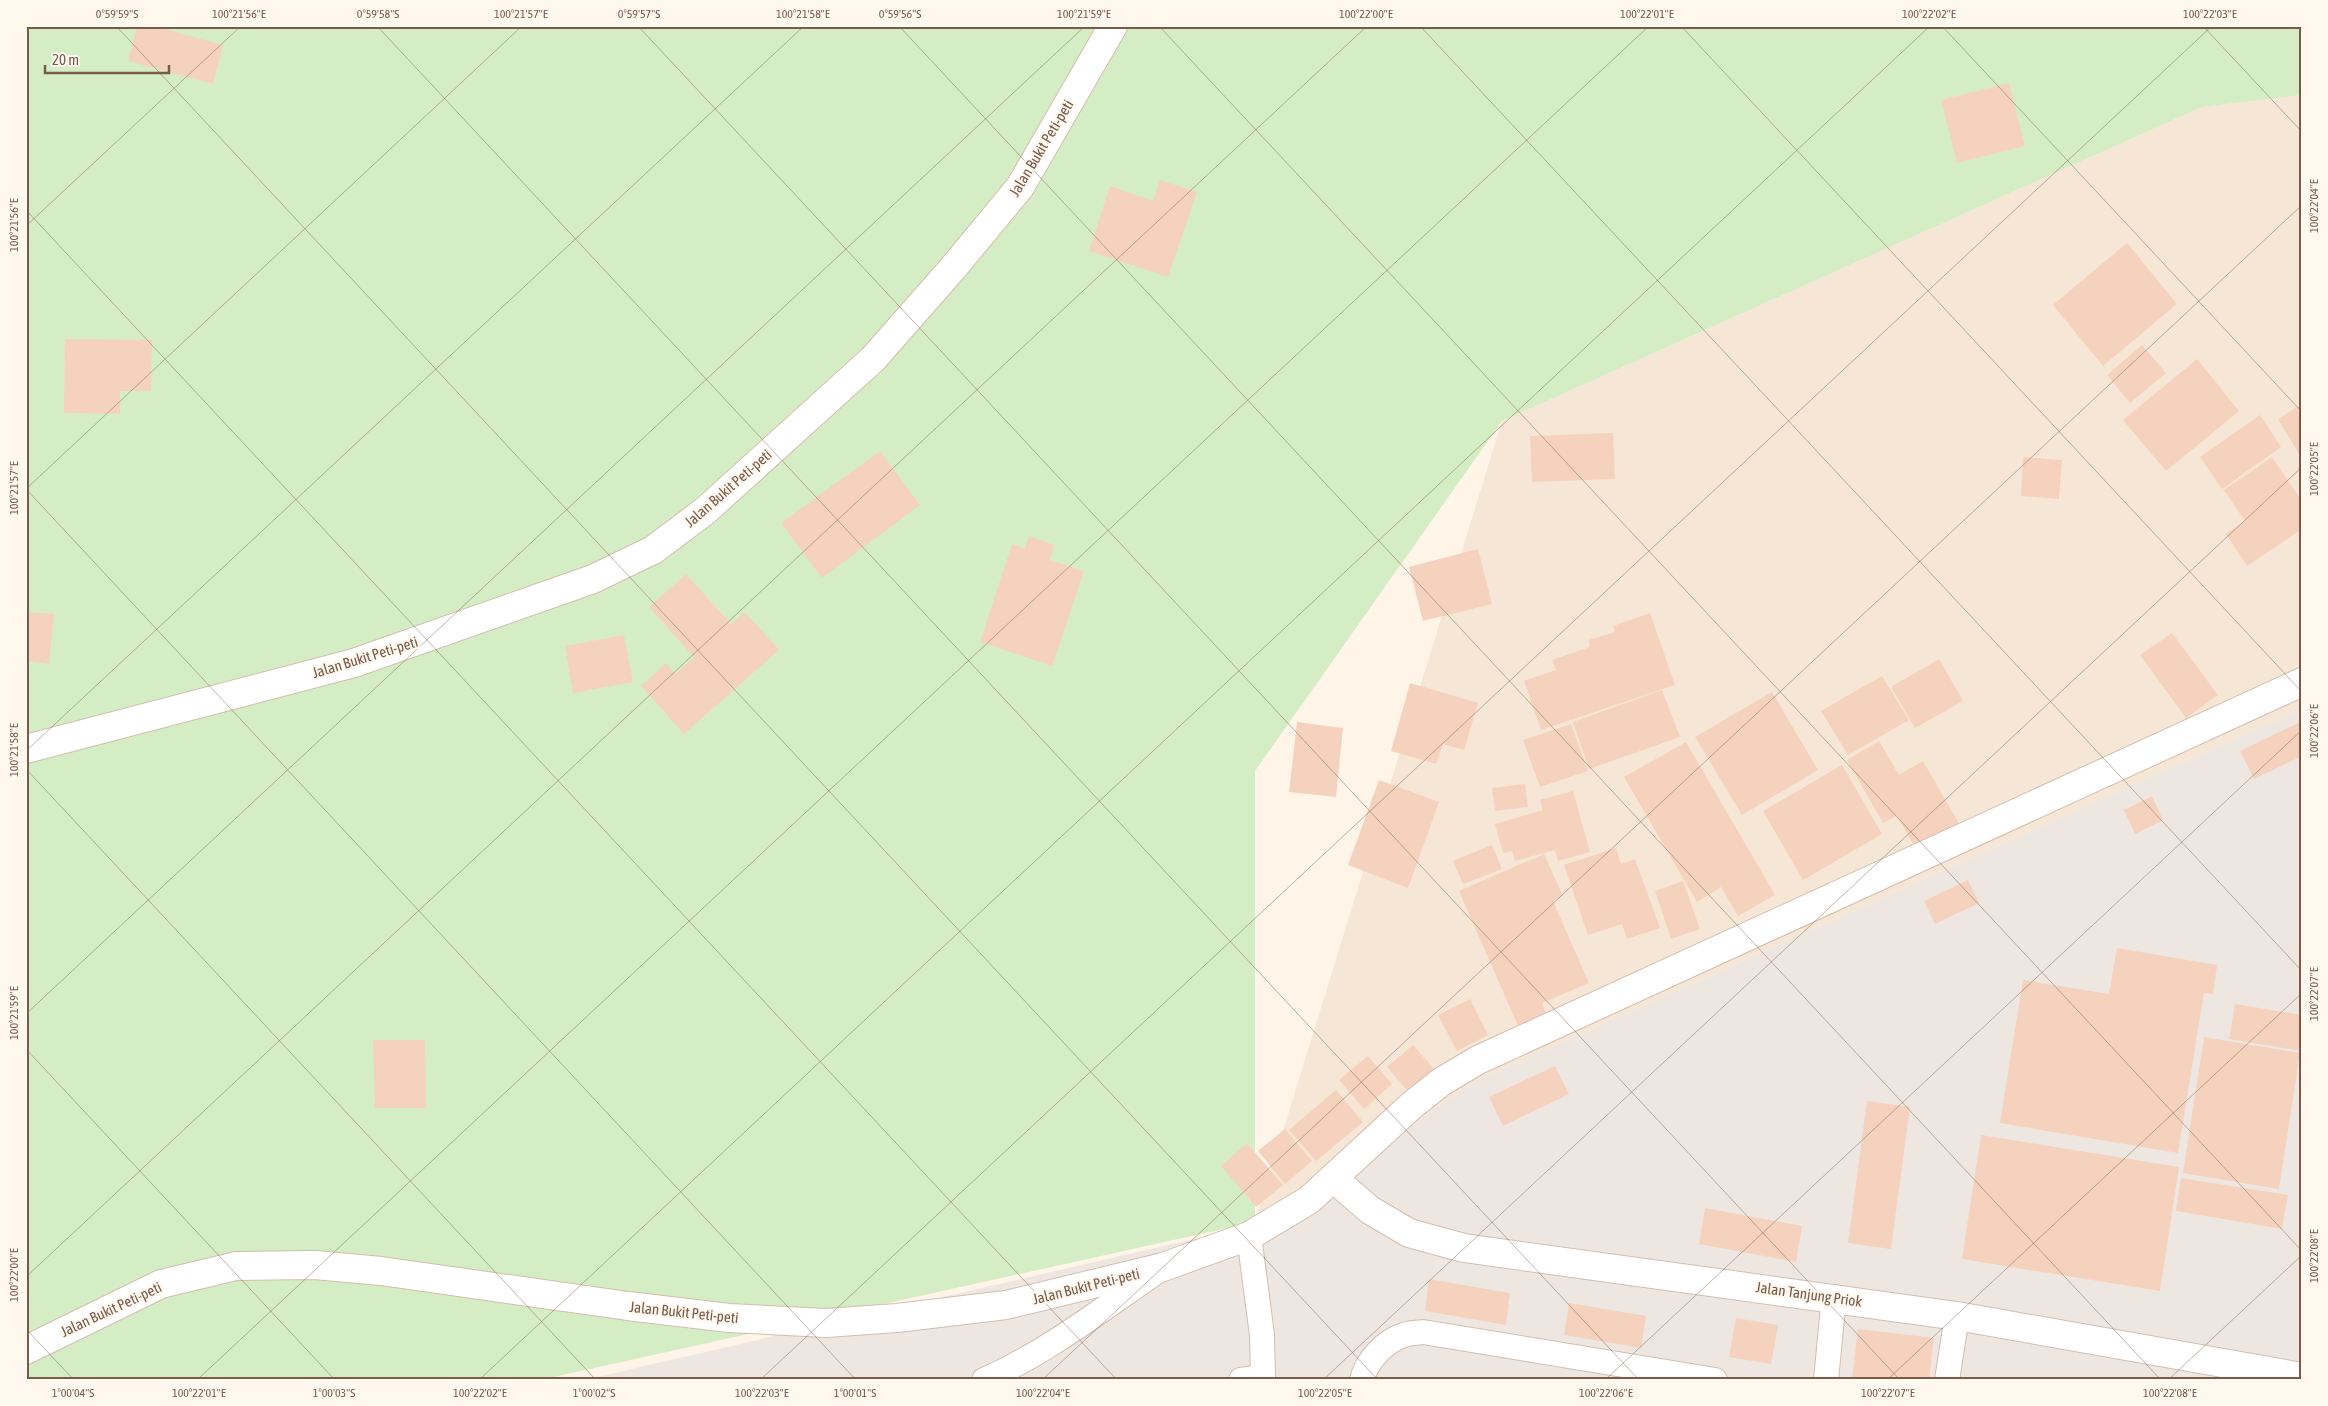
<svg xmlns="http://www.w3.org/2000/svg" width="2328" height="1406" viewBox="0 0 2328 1406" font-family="'Asap Condensed',sans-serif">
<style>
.residential{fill:#f6e6d5}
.industrial{fill:#eee7e1}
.green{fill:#d5edc4}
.building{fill:#f5d2bd}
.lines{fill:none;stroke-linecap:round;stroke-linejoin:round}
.service-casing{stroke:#d3beae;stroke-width:26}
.tertiary-casing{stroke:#d3beae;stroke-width:30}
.service{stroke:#fff;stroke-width:24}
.tertiary{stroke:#fff;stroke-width:28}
.ticks{fill:none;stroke:#7a5a49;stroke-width:1;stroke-opacity:0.45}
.labels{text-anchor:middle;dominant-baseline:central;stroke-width:4.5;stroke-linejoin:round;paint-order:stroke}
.street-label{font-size:15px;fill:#7a5a49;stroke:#fff8ef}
.neatline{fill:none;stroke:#7a5a49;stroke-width:2}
.ticks-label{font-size:12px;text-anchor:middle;fill:#7a5a49}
</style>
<rect width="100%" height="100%" fill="#fef4e7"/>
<!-- residential -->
<path class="residential" d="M2302,95V709L1476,1081L1259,1224L1255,1222L1502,421L2202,107Z"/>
<!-- industrial -->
<path class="industrial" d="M2302,709V1380H584L1259,1224L1476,1081Z"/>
<!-- green -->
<path class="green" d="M26,26H2302V95L2202,107L1502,421L1255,771V1222L540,1380H26Z"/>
<!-- building -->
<path class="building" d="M137,26H153L223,45L213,84L128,61Z
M2009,83L2025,146L1957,163L1941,100Z
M1160,180L1197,192L1168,277L1089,251L1110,186L1153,201Z
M2127,243L2177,304L2103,366L2053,305Z
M65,339L152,340L151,391H120V414L64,413Z
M2142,345L2166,373L2130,403L2107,375Z
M2197,359L2239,411L2166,471L2123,420Z
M2302,404V459L2278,419Z
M2260,415L2281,447L2222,489L2200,457Z
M1613,433L1615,479L1532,482L1530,436Z
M880,451L920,505L822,578L781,523Z
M2023,457L2062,460L2059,499L2021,496Z
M2272,457L2302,501V529L2247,566L2226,534L2245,521L2224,490Z
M2302,465V475L2297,468Z
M1029,536L1054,545L1050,560L1084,571L1052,666L980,642L1012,544L1025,549Z
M1478,549L1492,604L1423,621L1409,567Z
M686,574L731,624L745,612L779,650L684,734L641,686L666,663L675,674L694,657L649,607Z
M26,612L54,614L49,664L26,661Z
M1650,613L1675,685L1541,730L1524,681L1556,670L1552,660L1590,647L1589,640L1615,632L1613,626Z
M2172,633L2218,695L2186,718L2140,655Z
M624,635L633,682L573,693L565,646Z
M1939,659L1963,701L1915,728L1891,687Z
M1882,676L1909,720L1848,755L1821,711Z
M1410,683L1478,703L1464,750L1443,744L1436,764L1391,751Z
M1662,690L1680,737L1589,769L1573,722Z
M1772,692L1818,770L1742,815L1695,737Z
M2302,721V756L2254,779L2240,751Z
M1297,722L1343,728L1336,797L1289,792Z
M1571,724L1588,771L1540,787L1523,740Z
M1879,741L1899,775L1923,761L1961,827L1918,852L1897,816L1883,823L1847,760Z
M1686,742L1775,895L1738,916L1721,887L1697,902L1624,777Z
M1842,765L1882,834L1803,880L1763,811Z
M1379,780L1439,802L1408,888L1348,865Z
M1525,784L1528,807L1495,811L1492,788Z
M1573,791L1590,852L1558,861L1555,850L1515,861L1512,851L1503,853L1495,824L1543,810L1540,800Z
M2152,796L2163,820L2135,834L2124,810Z
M1492,845L1502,869L1463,884L1453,861Z
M1616,848L1621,864L1635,859L1660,928L1627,939L1622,924L1588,935L1564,865Z
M1544,854L1563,896L1553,901L1589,983L1542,1003L1547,1016L1519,1028L1459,891Z
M1968,880L1979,903L1935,924L1924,901Z
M1683,881L1700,929L1671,939L1655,891Z
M2117,948L2217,965L2213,994L2204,993L2178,1153L2000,1123L2023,980L2109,994Z
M1470,999L1488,1035L1457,1051L1438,1015Z
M2235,1004L2302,1015V1051L2229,1039Z
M2204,1037L2300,1053L2279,1189L2183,1173Z
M373,1040H425L426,1108H375Z
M1413,1045L1434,1069L1408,1091L1387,1067Z
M1368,1056L1392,1084L1364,1109L1339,1080Z
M1555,1066L1569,1094L1503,1126L1489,1097Z
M1336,1090L1363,1122L1316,1161L1289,1130Z
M1867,1101L1910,1107L1891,1249L1848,1243Z
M1285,1129L1312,1161L1285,1184L1258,1151Z
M1981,1135L2179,1167L2160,1291L1962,1259Z
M1247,1143L1283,1185L1256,1207L1221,1166Z
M2181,1178L2288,1195L2282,1229L2176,1211Z
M1705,1208L1802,1226L1796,1262L1699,1244Z
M1429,1279L1510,1293L1506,1325L1425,1311Z
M1569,1303L1646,1316L1641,1348L1564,1335Z
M1736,1318L1778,1325L1771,1364L1729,1357Z
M1858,1329L1934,1338L1929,1380H1852Z"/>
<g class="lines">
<!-- service casing -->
<g class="service-casing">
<path id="service" d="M984,1380C1046,1353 1102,1309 1158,1271
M1241,1380L1263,1377L1262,1335L1249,1236
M1362,1380C1366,1361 1385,1341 1404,1335C1409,1333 1417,1333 1423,1332L1715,1380
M1826,1380L1834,1297
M1947,1380L1957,1316"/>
</g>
<!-- tertiary casing -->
<g class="tertiary-casing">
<path id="tertiary" d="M26,749L354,663L593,579L653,550L705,511L873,359L953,268L1020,187L1113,26
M1333,1178L1370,1210L1409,1233L1464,1248L1957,1316L2302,1377
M26,1350L161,1284L236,1266L315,1265L381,1271L628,1306L729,1318L826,1323L897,1318L1006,1305L1163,1267L1249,1236L1309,1200L1411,1106L1441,1082L1478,1060L2302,682"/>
</g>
<!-- service -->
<use href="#service" class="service"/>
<!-- tertiary -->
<use href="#tertiary" class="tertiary"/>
</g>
<!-- ticks -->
<path class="ticks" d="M116,26L1378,1380M377,26L1639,1380M638,26L1900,1380M899,26L2161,1380M1159,26L2302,1251M1420,26L2302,971M1681,26L2302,692M1942,26L2302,412M2203,26L2302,132M26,210L1117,1380M26,226L241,26M26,489L522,26M26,489L856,1380M26,751L804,26M26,769L596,1380M26,1014L1085,26M26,1049L335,1380M26,1277L1367,26M26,1329L74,1380M197,1380L1649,26M479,1380L1930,26M760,1380L2212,26M1042,1380L2302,205M1323,1380L2302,467M1605,1380L2302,730M1887,1380L2302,993M2168,1380L2302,1255"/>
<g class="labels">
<!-- street labels -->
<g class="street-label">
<text transform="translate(1041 148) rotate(-59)">Jalan Bukit Peti-peti</text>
<text transform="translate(728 488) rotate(-41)">Jalan Bukit Peti-peti</text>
<text transform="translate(365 657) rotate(-17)">Jalan Bukit Peti-peti</text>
<text transform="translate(1086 1286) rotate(-14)">Jalan Bukit Peti-peti</text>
<text transform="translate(1809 1294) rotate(8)">Jalan Tanjung Priok</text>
<text transform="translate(111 1309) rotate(-25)">Jalan Bukit Peti-peti</text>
<text transform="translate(684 1312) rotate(6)">Jalan Bukit Peti-peti</text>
</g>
</g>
<!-- border -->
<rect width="2328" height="1406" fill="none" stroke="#fff8ef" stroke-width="55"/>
<!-- scale -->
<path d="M45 65v8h124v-8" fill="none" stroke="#7a5a49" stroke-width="2.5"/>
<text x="52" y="65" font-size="15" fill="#7a5a49" stroke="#fff8ef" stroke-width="4" paint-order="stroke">20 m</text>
<rect x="28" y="28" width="2272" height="1350" class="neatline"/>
<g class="ticks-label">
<text x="117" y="18">0°59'59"S</text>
<text x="239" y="18">100°21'56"E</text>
<text x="378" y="18">0°59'58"S</text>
<text x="521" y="18">100°21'57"E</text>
<text x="639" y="18">0°59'57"S</text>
<text x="803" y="18">100°21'58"E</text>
<text x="900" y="18">0°59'56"S</text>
<text x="1084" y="18">100°21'59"E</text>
<text x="1366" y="18">100°22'00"E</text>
<text x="1647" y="18">100°22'01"E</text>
<text x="1929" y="18">100°22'02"E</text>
<text x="2210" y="18">100°22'03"E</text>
<text transform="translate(2314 206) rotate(-90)" y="4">100°22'04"E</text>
<text transform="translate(14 225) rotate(-90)" y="4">100°21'56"E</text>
<text transform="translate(2314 469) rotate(-90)" y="4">100°22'05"E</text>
<text transform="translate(14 488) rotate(-90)" y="4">100°21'57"E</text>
<text transform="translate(2314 731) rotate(-90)" y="4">100°22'06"E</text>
<text transform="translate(14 750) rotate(-90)" y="4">100°21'58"E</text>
<text transform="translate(2314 994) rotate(-90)" y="4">100°22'07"E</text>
<text transform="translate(14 1013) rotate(-90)" y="4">100°21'59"E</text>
<text transform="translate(2314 1256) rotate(-90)" y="4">100°22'08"E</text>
<text transform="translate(14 1275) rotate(-90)" y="4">100°22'00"E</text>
<text x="73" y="1397">1°00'04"S</text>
<text x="199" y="1397">100°22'01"E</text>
<text x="334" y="1397">1°00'03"S</text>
<text x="480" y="1397">100°22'02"E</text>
<text x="594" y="1397">1°00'02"S</text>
<text x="762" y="1397">100°22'03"E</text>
<text x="855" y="1397">1°00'01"S</text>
<text x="1043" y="1397">100°22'04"E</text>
<text x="1325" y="1397">100°22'05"E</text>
<text x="1606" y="1397">100°22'06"E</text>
<text x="1888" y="1397">100°22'07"E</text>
<text x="2170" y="1397">100°22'08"E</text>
</g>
</svg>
